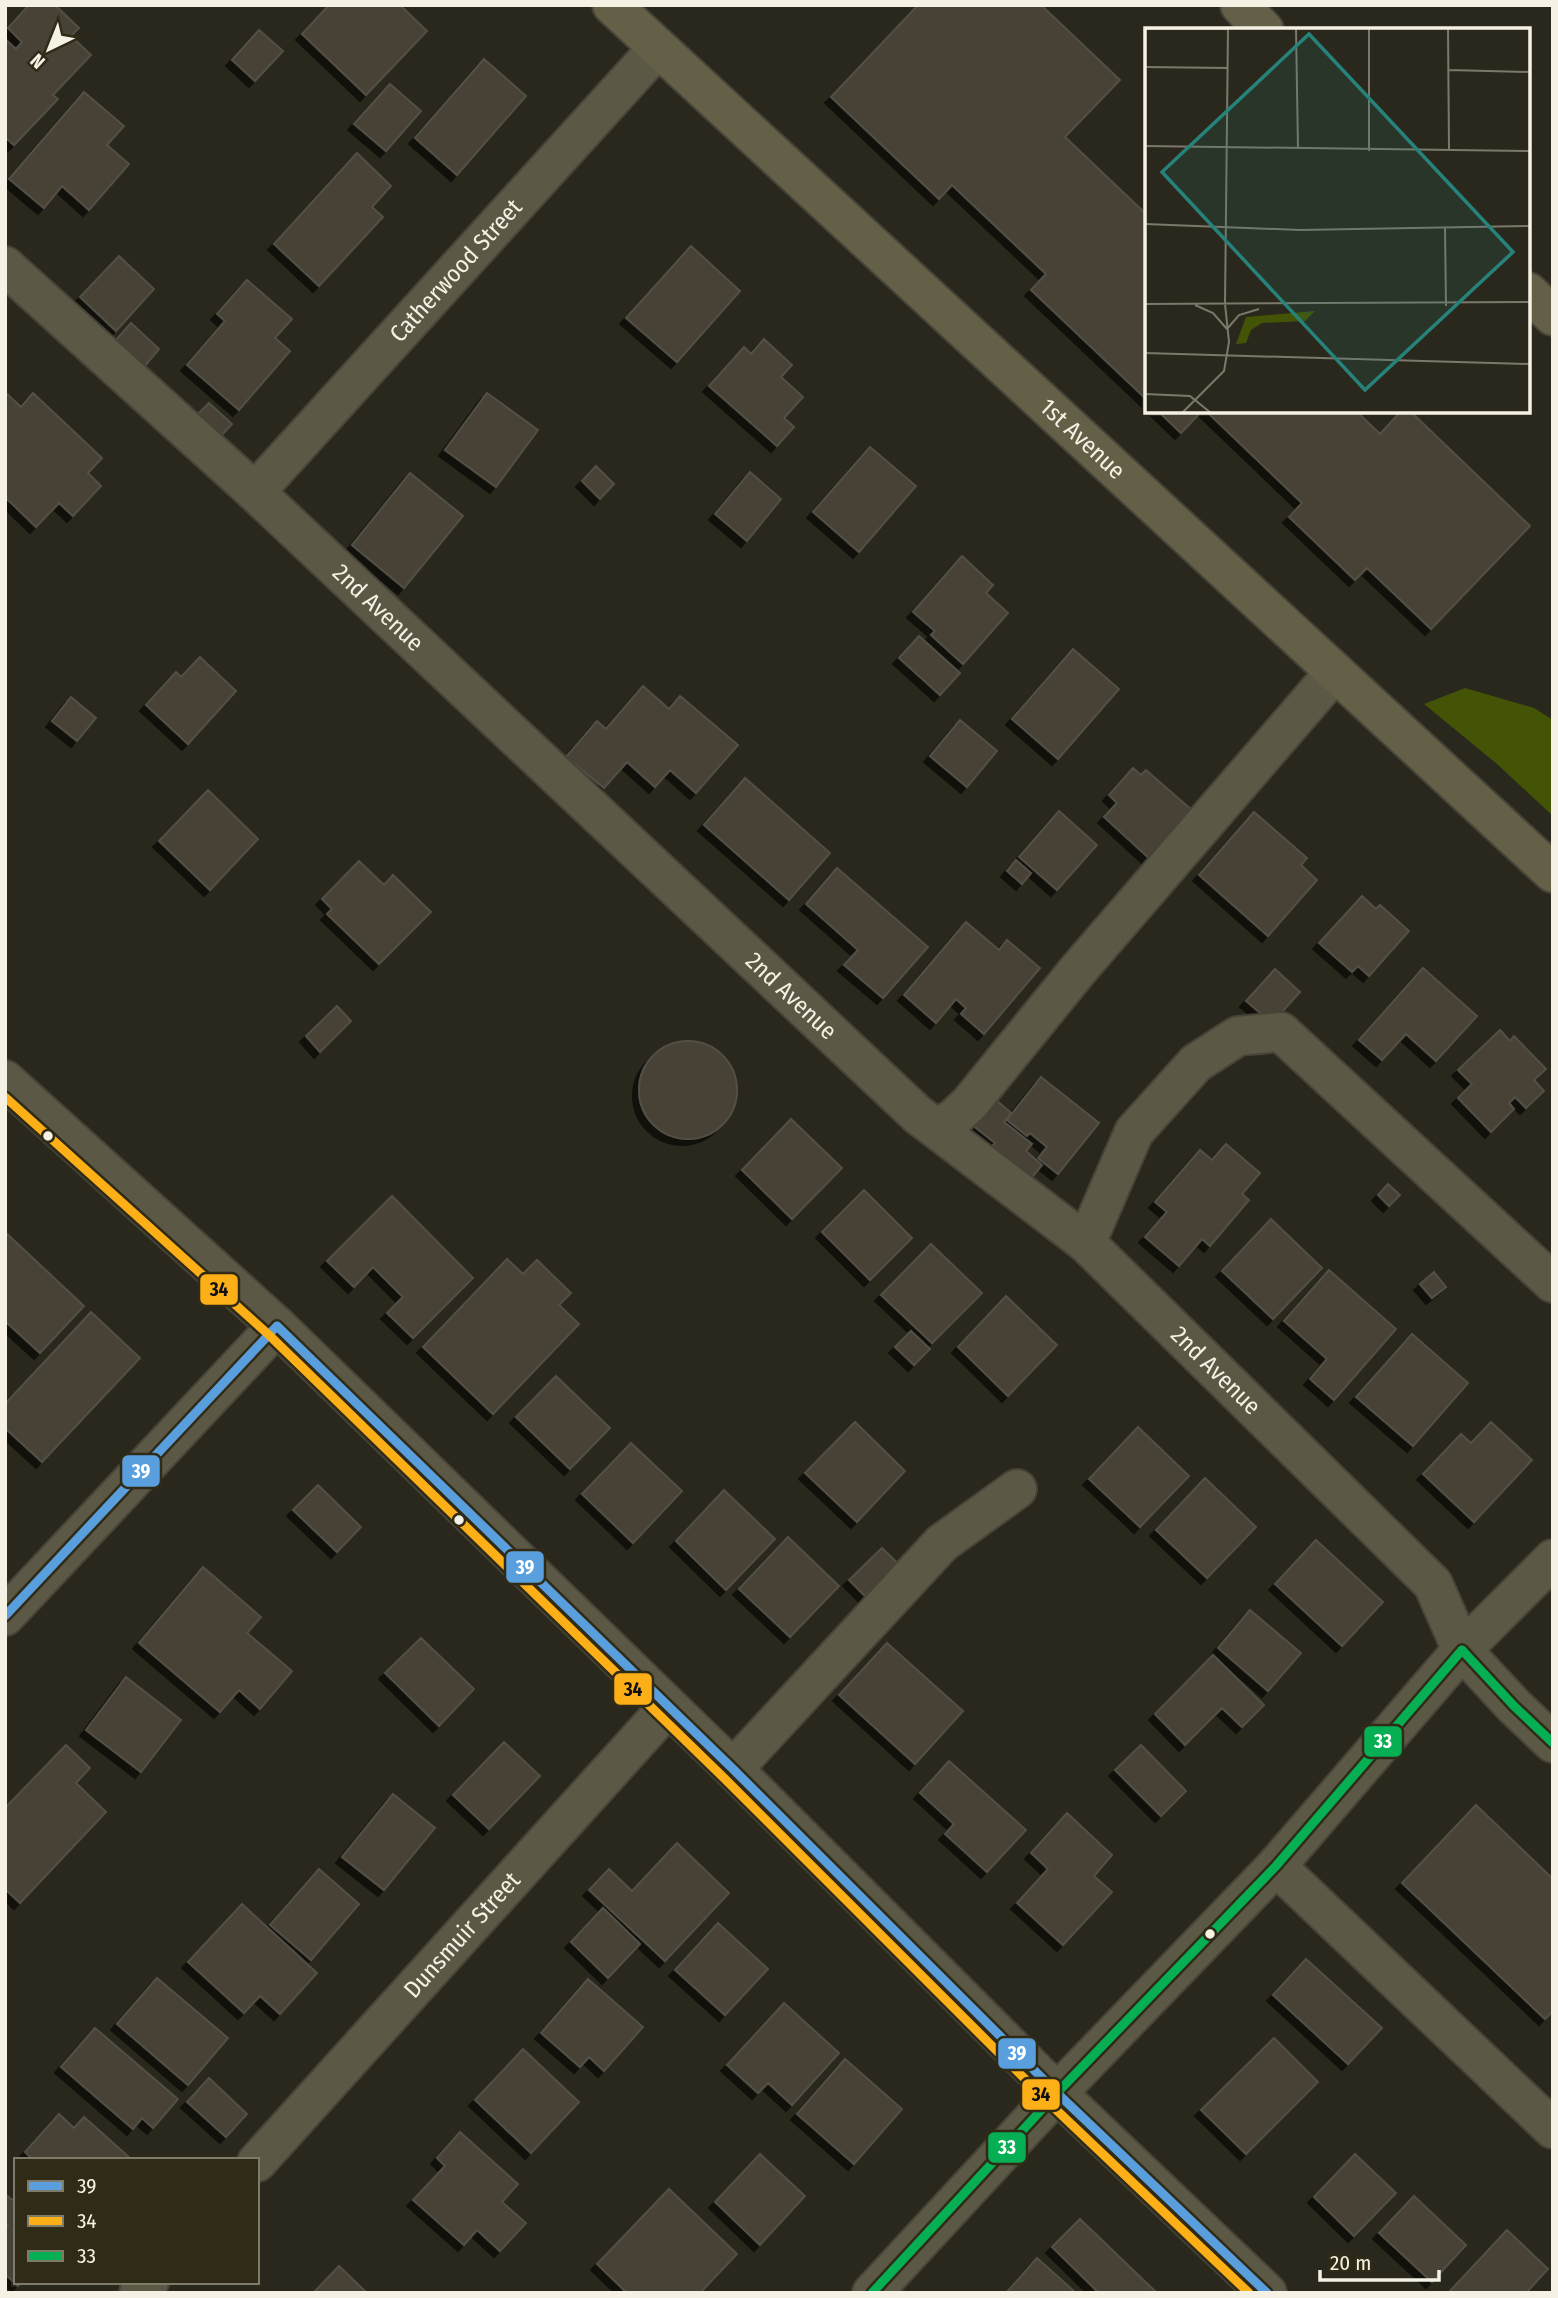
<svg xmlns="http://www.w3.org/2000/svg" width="1558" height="2298" viewBox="0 0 1558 2298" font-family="'Fira Sans Condensed',sans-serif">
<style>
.forest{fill:#435407}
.building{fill:#464336;stroke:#525046;stroke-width:2;filter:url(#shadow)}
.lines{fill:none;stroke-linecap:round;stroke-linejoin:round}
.minor-casing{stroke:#464339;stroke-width:42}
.major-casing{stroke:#464339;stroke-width:42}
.minor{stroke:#5c5846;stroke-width:38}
.major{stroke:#645f47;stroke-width:38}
.bus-1-casing{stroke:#302b16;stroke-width:14}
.bus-2-casing{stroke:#302b16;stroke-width:14}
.bus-3-casing{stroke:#302b16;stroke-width:14}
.bus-1{stroke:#5a9fdd;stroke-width:9}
.bus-2{stroke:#fcaf17;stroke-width:9}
.bus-3{stroke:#06ae54;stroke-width:9}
.bus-dot{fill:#f5f2e5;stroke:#302b16;stroke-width:2.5}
.labels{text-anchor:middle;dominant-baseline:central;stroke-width:7;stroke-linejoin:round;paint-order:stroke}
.street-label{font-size:24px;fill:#f5f2e5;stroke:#302b16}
.inset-road{fill:none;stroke:#7b796c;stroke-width:2}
.view{fill:#26827a;fill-opacity:0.15;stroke:#26827a;stroke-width:3.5}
.inset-edge{fill:none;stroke:#f5f2e5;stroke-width:3.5}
.line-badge{stroke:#302b16;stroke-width:2.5}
.badge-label{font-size:19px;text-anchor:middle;font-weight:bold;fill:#fff}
.pale-badge-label{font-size:19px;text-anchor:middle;font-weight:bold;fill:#111}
</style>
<defs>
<filter id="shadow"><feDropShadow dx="-6" dy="6" stdDeviation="0" flood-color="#0009"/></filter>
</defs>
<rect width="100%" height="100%" fill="#2a281c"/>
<!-- forest -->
<path class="forest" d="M1465,688L1534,708L1553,720V816L1497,764L1424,704Z"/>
<!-- building -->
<path class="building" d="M29,5H55L79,28L71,36L91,55L53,95L58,99L14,145L5,137V39L16,49L22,42L8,28Z
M329,5H400L427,31L366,95L302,34Z
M918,5H1041L1120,80L1065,137L1147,215V400L1031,290L1046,274L952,185L939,199L831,97Z
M259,30L283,51L255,81L232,60Z
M484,59L526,96L457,175L415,138Z
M390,84L421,111L386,151L354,124Z
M84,92L124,126L107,145L129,164L89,210L62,186L44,208L9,179Z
M357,153L391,186L372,207L383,217L319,286L274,244Z
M691,246L740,291L677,362L626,318Z
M119,256L154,289L116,331L80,297Z
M247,280L292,319L275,338L290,351L239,410L187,365L225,321L217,314Z
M131,323L159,349L144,367L115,341Z
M764,339L792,365L781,377L803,397L784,418L794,427L777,446L709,386L744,347L751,354Z
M33,393L102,458L88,473L101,486L73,516L59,503L36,527L5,497V395L7,394L21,407Z
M487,393L538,430L496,487L445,450Z
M209,403L232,424L221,436L198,414Z
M1158,411H1202L1181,433Z
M1206,411H1356L1380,434L1401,411H1410L1530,526L1431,629L1367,568L1355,580L1289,517L1302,503Z
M870,447L916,486L859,552L813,512Z
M596,466L614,484L600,499L582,481Z
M750,472L781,499L747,541L715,514Z
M410,473L463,516L404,588L352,545Z
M962,556L993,585L986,593L1008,613L963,664L931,635L935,631L913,612Z
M919,636L960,673L940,695L899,658Z
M1073,649L1119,689L1058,759L1012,719Z
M200,657L236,691L188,744L146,705L176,672L181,677Z
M643,686L669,709L680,696L738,745L696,793L670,770L655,787L627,762L604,788L566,757L597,721L606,729Z
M71,697L96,718L77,741L52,721Z
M960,720L997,751L967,787L930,756Z
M1133,768L1141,775L1146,770L1193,811L1150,859L1104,817L1117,803L1109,795Z
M745,778L830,853L789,900L704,825Z
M208,790L258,839L210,890L159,841Z
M1059,811L1097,845L1057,890L1019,857Z
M1254,812L1307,858L1301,865L1317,880L1268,936L1199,875Z
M1016,860L1031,873L1022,884L1007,871Z
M359,861L384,885L393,875L431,912L379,964L327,914L332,909L322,899Z
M837,868L928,947L883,998L844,965L858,950L806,904Z
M1362,896L1376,909L1380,905L1409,931L1369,976L1358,966L1352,972L1319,943Z
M966,922L999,950L1007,940L1040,968L984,1034L961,1014L966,1008L956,999L936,1023L904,995Z
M1423,968L1477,1016L1436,1061L1406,1034L1382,1060L1359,1040Z
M1275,969L1300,992L1272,1023L1246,1001Z
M337,1006L351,1021L320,1052L306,1036Z
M1500,1030L1510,1041L1514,1036L1546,1069L1534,1080L1544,1091L1526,1108L1515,1097L1509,1103L1514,1109L1491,1132L1458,1098L1472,1084L1458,1070Z
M639 1090a49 49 0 1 1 98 0a49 49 0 1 1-98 0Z
M1041,1077L1099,1123L1058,1174L1038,1158L1047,1147L1030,1133L1027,1136L1007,1120Z
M996,1100L1011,1113L1004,1122L1032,1144L1026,1151L1042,1165L1023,1188L984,1156L995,1143L975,1127Z
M791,1119L842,1168L792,1219L742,1170Z
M1226,1144L1260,1173L1242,1194L1249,1200L1210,1246L1202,1239L1179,1266L1145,1237L1167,1212L1155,1202L1200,1150L1212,1160Z
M1388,1184L1400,1195L1389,1206L1378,1195Z
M864,1190L912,1238L870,1280L822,1232Z
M392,1196L473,1278L413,1338L387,1313L403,1297L373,1267L354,1287L327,1261Z
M1271,1219L1322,1268L1273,1319L1222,1271Z
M5,1232L84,1306L40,1353L5,1321Z
M931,1244L982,1293L932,1343L881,1295Z
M507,1259L523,1274L537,1260L571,1293L559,1305L579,1324L493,1414L423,1347Z
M1329,1270L1396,1329L1334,1400L1310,1379L1327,1359L1284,1321Z
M1434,1272L1446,1287L1432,1298L1420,1284Z
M1006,1296L1057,1345L1008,1396L958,1347Z
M91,1312L140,1358L42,1462L5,1428V1404Z
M911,1331L930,1349L914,1365L895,1347Z
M1412,1334L1468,1383L1413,1446L1356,1397Z
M556,1376L610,1428L570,1469L516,1417Z
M855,1422L905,1471L857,1522L805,1473Z
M1491,1422L1532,1460L1474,1522L1423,1474L1461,1434L1471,1443Z
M1138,1427L1189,1476L1140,1527L1089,1479Z
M631,1443L682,1491L633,1543L582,1494Z
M1205,1478L1256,1527L1207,1578L1156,1530Z
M318,1485L361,1527L337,1552L293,1510Z
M724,1490L775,1539L726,1590L676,1541Z
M788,1537L839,1586L790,1637L739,1589Z
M1316,1540L1383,1602L1342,1646L1275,1584Z
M882,1548L909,1574L875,1606L849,1580Z
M203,1567L261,1617L247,1633L292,1671L260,1709L239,1690L220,1712L139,1643Z
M1250,1610L1301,1653L1268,1691L1218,1648Z
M421,1638L474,1689L439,1726L385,1673Z
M887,1643L963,1711L915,1764L839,1695Z
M1213,1655L1264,1705L1242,1727L1222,1708L1185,1745L1155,1714Z
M126,1677L181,1720L141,1772L86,1730Z
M504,1742L540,1776L489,1829L453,1795Z
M66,1745L90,1768L76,1783L106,1812L20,1903L5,1889V1808Z
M1141,1745L1186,1791L1161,1816L1115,1770Z
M949,1761L1026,1830L987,1872L945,1834L954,1824L920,1793Z
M393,1794L435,1828L384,1890L342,1857Z
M1476,1805L1553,1879V2011L1545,2019L1402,1883Z
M1067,1813L1112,1855L1094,1876L1112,1892L1063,1945L1017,1903L1048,1869L1031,1853Z
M677,1843L729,1893L665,1961L589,1890L609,1869L632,1891Z
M319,1869L359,1904L311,1960L270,1925Z
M242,1904L317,1973L280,2014L260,1996L244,2013L188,1962Z
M603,1908L640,1944L608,1978L571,1942Z
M718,1923L768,1969L725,2015L675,1970Z
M1306,1959L1382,2028L1348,2064L1273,1995Z
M157,1978L228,2038L188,2085L117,2024Z
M588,1979L643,2027L604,2071L589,2057L580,2067L541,2033Z
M784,2003L839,2053L792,2105L768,2083L758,2093L727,2065Z
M95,2028L178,2099L153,2128L142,2118L133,2129L61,2067Z
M1274,2038L1318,2082L1246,2154L1201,2110Z
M523,2049L579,2102L531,2153L475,2100Z
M845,2059L902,2109L854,2164L797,2114Z
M209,2078L247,2114L226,2137L187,2102Z
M59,2114L74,2128L84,2117L130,2158L33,2160L25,2152Z
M460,2132L518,2184L502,2202L526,2223L500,2251L477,2230L464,2245L413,2200L445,2166L437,2158Z
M760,2154L805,2196L760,2245L715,2202Z
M1355,2154L1396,2193L1354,2236L1314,2197Z
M669,2189L737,2254L700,2293H627L597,2264Z
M5,2194L12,2200L16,2196V2282H21L18,2286L5,2274V2228L8,2225L5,2223Z
M1414,2196L1466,2245L1432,2282L1379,2233Z
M1080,2219L1157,2293H1099L1052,2247Z
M1507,2230L1548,2269L1526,2293H1448Z
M1037,2258L1076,2293H1006Z
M339,2266L367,2293H313Z"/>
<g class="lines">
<!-- minor casing -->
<g class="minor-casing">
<g id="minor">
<path id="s1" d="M5,266L255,492L918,1115L1086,1243L1433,1584L1462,1650L1514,1706L1553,1743"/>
<path id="s2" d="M255,492L658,48"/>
<path d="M5,1080L277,1326L733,1769L1057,2093L1267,2293"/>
<path d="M918,1115L937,1129L954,1118L970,1103L1078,970L1335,672"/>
<path d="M1086,1243L1134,1132L1196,1063L1238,1036L1281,1032L1553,1283"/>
<path d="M5,1616L277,1326"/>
<path d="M733,1769L942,1543L1017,1489"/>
<path d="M1276,1866L1553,2129"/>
<path id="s3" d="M257,2162L668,1707"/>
<path d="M139,2293L149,2282"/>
<path d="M872,2293L1057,2093L1276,1866L1462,1650L1553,1559"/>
</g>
</g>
<!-- major casing -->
<g class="major-casing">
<g id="major">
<path id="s4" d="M612,5L1553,873"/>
<path d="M1240,5L1264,30"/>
<path d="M1528,292L1553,316"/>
</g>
</g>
<!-- minor -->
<use href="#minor" class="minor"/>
<!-- major -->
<use href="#major" class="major"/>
<!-- bus-1 casing -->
<g class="bus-1-casing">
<path id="bus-1" d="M277,1326L733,1769L1057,2093L1267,2293
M5,1616L277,1326"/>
</g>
<!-- bus-2 casing -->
<g class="bus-2-casing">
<path id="bus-2" d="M5,1097L269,1335L724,1778L1048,2102L1249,2293"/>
</g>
<!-- bus-3 casing -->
<g class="bus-3-casing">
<path id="bus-3" d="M872,2293L1057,2093L1276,1866L1462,1650L1514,1706L1553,1743"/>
</g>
<!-- bus-1 -->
<use href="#bus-1" class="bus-1"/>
<!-- bus-2 -->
<use href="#bus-2" class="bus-2"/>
<!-- bus-3 -->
<use href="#bus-3" class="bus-3"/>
</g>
<!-- markers -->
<g class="bus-dot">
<circle cx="48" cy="1136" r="6"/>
<circle cx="459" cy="1520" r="6"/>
<circle cx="1210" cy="1934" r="6"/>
</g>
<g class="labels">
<!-- street labels -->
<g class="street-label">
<text stroke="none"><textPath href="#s2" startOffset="299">Catherwood Street</textPath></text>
<text stroke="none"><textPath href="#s4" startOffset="640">1st Avenue</textPath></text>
<text stroke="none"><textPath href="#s1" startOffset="506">2nd Avenue</textPath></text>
<text stroke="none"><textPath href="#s1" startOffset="1073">2nd Avenue</textPath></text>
<text stroke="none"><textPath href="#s1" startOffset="1640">2nd Avenue</textPath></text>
<text stroke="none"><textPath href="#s3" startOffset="306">Dunsmuir Street</textPath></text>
</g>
</g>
<!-- overview -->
<g transform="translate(1145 28)">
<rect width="385" height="385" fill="#2a281c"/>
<path d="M170,283L160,293L117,295L106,302L101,315L91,316L101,289Z" fill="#435407"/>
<path class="inset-road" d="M151,0L153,121M303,0L304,122M0,1H83M0,39L83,40M304,42L385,44M0,118L385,123M224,123V0M0,196L155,202L385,198M300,200L301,278M0,276L385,274M80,276L83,0M50,277L68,285L82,301M82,301L94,287L114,281M0,325L385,336M0,366L45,368L66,385M37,385L79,343L84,314L80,276"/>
<path class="view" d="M164,6L368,224L220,362L17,144Z"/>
<rect width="385" height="385" class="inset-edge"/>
</g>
<g class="line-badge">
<rect x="199" y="1273" width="40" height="33" rx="7" fill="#fcaf17"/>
<rect x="121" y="1454" width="40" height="34" rx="7" fill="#5a9fdd"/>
<rect x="505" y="1550" width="40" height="34" rx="7" fill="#5a9fdd"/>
<rect x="613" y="1672" width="40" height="34" rx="7" fill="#fcaf17"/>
<rect x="1363" y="1725" width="40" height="33" rx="7" fill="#06ae54"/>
<rect x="997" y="2037" width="40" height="33" rx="7" fill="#5a9fdd"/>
<rect x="1021" y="2078" width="40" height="33" rx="7" fill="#fcaf17"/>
<rect x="987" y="2131" width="40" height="33" rx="7" fill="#06ae54"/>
</g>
<g class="badge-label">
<text x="141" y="1478">39</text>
<text x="525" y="1574">39</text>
<text x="1383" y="1748">33</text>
<text x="1017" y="2060">39</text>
<text x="1007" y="2154">33</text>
</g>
<g class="pale-badge-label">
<text x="219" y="1296">34</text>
<text x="633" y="1696">34</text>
<text x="1041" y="2101">34</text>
</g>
<!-- border -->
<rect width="1558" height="2298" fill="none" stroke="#f5f2e5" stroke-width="14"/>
<!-- legend -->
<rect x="14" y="2158" width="245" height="126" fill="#302b16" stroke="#7f7b69" stroke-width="2"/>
<rect x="28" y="2181" width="35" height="10" fill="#5a9fdd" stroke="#7f7b69" stroke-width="2"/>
<text x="77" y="2193" font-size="21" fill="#f5f2e5">39</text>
<rect x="28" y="2216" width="35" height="10" fill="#fcaf17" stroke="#7f7b69" stroke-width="2"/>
<text x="77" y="2228" font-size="21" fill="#f5f2e5">34</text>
<rect x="28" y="2251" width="35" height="10" fill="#06ae54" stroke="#7f7b69" stroke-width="2"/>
<text x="77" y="2263" font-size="21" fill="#f5f2e5">33</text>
<!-- north arrow -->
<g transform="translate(49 49) rotate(223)" stroke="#302b16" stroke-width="5" paint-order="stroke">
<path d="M0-5L12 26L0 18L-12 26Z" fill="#f5f2e5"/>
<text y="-10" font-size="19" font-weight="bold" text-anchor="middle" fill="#f5f2e5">N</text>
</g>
<!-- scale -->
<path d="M1320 2270v10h119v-10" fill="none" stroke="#f5f2e5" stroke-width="3.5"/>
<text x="1330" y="2270" font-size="21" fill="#f5f2e5" stroke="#302b16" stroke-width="5" paint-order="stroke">20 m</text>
</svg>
